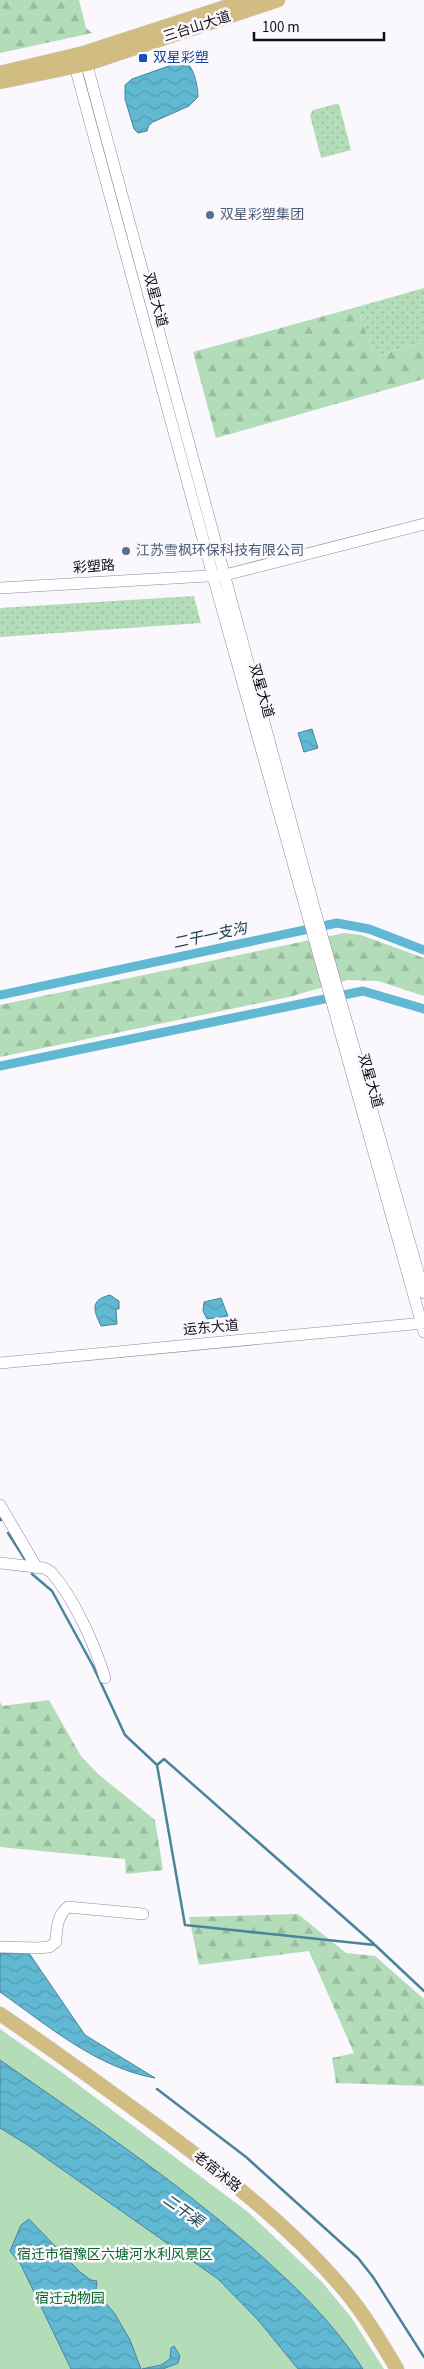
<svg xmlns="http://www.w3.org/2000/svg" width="424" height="2369" viewBox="0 0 424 2369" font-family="'Source Sans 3','Noto Sans SC',sans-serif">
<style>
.grass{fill:url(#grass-dots)}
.forest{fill:url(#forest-firs)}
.park{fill:#b3dcb9}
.water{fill:url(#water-waves);stroke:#49859a}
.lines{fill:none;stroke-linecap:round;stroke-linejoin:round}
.stream{stroke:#49859a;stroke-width:2.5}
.canal{stroke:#60b8d2;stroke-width:9}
.minor-casing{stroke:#9385a1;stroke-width:12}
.major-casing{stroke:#d5d4d5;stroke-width:15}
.minor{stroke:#fff;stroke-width:11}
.major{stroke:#d1bc81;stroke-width:14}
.transit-dot{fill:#1a4fb4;stroke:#faf7fd;stroke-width:2}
.service-dot{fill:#5c6f8a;stroke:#faf7fd;stroke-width:2}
.labels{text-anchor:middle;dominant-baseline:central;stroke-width:5;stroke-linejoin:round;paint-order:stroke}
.street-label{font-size:14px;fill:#130e18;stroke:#faf7fd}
.transit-label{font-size:14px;fill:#164399;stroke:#faf7fd;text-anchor:start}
.service-label{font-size:14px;fill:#4e5e75;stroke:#faf7fd;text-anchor:start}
.park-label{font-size:14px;fill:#08672c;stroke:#faf7fd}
.water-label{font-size:15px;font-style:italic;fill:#18414c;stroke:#faf7fd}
</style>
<defs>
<pattern id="grass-dots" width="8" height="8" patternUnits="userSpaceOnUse" patternTransform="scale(1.25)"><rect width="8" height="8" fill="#b3dcb9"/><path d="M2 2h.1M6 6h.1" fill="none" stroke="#99bc9e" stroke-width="1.8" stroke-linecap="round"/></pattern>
<pattern id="forest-firs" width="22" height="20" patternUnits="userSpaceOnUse" patternTransform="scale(1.25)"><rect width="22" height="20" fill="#b3dcb9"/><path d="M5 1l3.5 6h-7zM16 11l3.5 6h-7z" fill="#99bc9e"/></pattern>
<pattern id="water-waves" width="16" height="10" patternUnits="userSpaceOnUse" patternTransform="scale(1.25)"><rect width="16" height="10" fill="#60b8d2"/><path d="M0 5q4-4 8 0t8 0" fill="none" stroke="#529db4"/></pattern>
</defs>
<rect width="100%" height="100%" fill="#faf7fd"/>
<!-- grass -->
<path class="grass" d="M336,104H339L351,150L321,158L310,115L313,110Z
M424,288V342L380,355L373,351L357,307Z
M194,596L201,623L0,637V608Z"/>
<!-- forest -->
<path class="forest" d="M0,0H79L86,28L92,33L0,53Z
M357,307L373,351L380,355L424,342V379L216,438L193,352Z
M344,933L361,935L424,958V996L378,981L348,980L289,997L0,1057V1005Z
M49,1700L81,1756L98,1774L155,1820L163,1870L126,1874L125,1859L0,1847V1702L2,1706Z
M298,1914L346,1953L375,1956L424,1999V2086L336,2083L332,2058L354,2053L309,1951L199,1965L189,1917Z"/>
<!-- park -->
<path class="park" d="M0,2029L60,2071L248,2212L322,2282L351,2317L384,2369H0Z"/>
<!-- water -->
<path class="water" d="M183,61C194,64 198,87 198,97L189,106L153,122L149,125L147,131L138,133L134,129L125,99V85L132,79Z
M312,729L318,748L304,752L298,733Z
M110,1295L119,1301V1309H116L117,1324L101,1326C94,1311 89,1300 110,1295Z
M221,1298L228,1316L207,1319L203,1311L204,1302Z
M0,1953H29L85,2035L155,2078C97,2068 47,2025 0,1992Z
M0,2060C86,2120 172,2178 250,2246C292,2283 333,2321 363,2369H298L258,2320L218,2279L26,2144L0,2128Z
M29,2219L80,2272L91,2280L97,2281L96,2290L98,2294L115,2314L130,2340L141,2369H71L21,2265L10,2251L21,2225Z
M174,2346L180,2356L178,2363L163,2369H142L161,2365L170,2359L171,2348Z"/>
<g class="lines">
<!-- stream -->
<path class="stream" d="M0,1519L1,1520
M8,1533L26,1561
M32,1574L52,1591L93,1666L125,1735L157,1765L185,1925L375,1945L424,1991
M157,1765L164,1759L374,1944
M157,2089L246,2157L358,2258L373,2277L424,2357"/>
<!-- canal -->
<path class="canal" d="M0,995L337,923L369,929L424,950
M0,1066L363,991L424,1009"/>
<!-- minor casing -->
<g class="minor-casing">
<path id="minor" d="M85,58L315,911L424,1293
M73,59L213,576L424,1332
M0,588L225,575L424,524
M0,1363L424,1323
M0,1505L37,1568
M0,1563L44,1568L51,1572C74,1598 95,1645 105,1678
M0,1947L38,1948L49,1947L56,1942C56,1930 58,1914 68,1907L143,1914"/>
</g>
<!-- major casing -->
<g class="major-casing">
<path id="major" d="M0,73L84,53L247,0
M0,82L87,64L278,0
M0,2014C49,2047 97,2082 145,2117C216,2169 288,2223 345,2291C365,2315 381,2342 397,2369"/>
</g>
<!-- minor -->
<use href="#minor" class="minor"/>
<!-- major -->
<use href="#major" class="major"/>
</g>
<!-- markers -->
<rect class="transit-dot" x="138" y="53" width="10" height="10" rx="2.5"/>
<g class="service-dot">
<circle cx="210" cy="215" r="5"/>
<circle cx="126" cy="551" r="5"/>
</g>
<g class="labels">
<!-- street labels -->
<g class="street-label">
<text transform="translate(197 27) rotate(-18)">三台山大道</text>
<text transform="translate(155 300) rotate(75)">双星大道</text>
<text transform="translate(94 567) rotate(-4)">彩塑路</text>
<text transform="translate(261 691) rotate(74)">双星大道</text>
<text transform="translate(370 1081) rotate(74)">双星大道</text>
<text transform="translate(211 1328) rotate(-5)">运东大道</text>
<text transform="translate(217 2172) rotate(38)">老宿沭路</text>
</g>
<!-- transit labels -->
<g class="transit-label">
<text x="153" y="58">双星彩塑</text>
</g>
<!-- service labels -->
<g class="service-label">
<text x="220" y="215">双星彩塑集团</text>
<text x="136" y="551">江苏雪枫环保科技有限公司</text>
</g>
<!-- park labels -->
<g class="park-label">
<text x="115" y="2255">宿迁市宿豫区六塘河水利风景区</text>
<text x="70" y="2299">宿迁动物园</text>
</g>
<!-- water labels -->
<g class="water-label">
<text transform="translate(210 936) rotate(-12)">二干一支沟</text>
<text transform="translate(183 2211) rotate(35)">二干渠</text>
</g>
</g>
<!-- scale -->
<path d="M254 32v8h130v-8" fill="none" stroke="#130e18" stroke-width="2.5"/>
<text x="262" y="32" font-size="15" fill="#130e18" stroke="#faf7fd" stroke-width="4" paint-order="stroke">100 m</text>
</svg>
